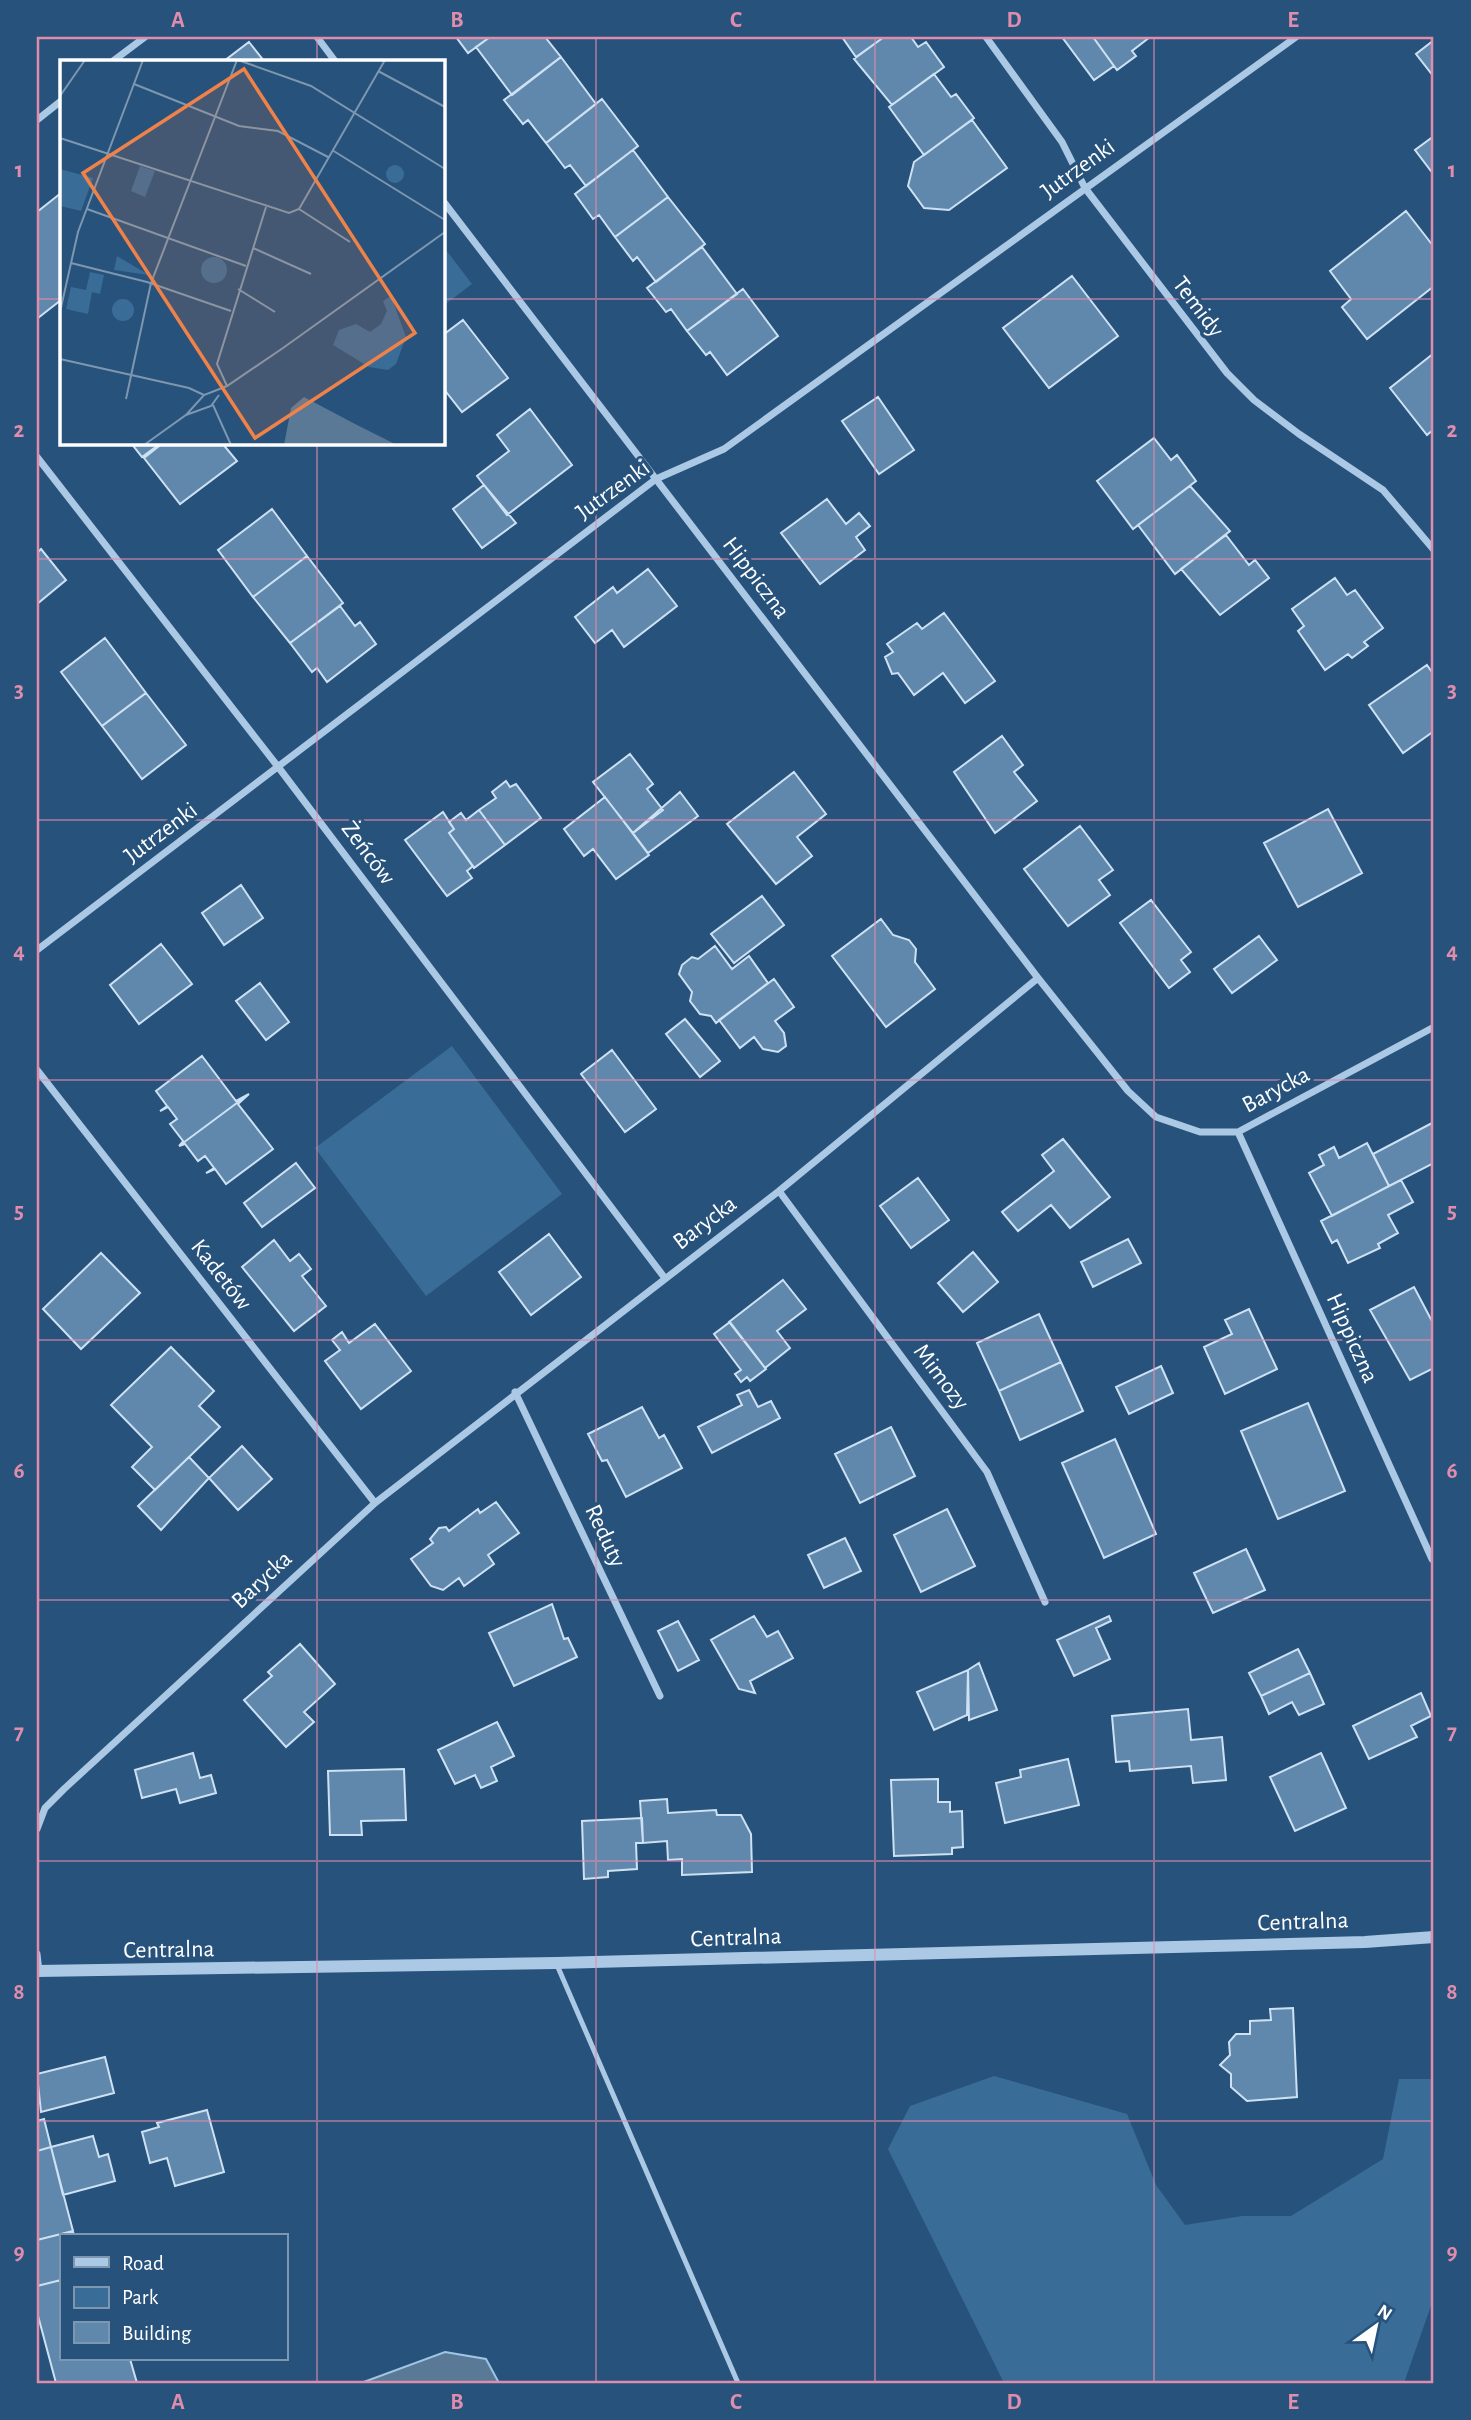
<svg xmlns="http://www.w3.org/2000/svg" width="1471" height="2420" viewBox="0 0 1471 2420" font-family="'Alegreya Sans',sans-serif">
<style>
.green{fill:#3a6c98}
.water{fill:#5a7996;stroke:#9fc5e4;stroke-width:2}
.building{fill:#5f88ac;stroke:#cde1f3;stroke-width:2}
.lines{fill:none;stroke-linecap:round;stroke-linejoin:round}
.service{stroke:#abc9e4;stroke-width:5}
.minor{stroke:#abc9e4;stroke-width:7}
.tertiary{stroke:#abc9e4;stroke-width:12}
.grid{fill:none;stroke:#e08cad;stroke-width:2;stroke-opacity:0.55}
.labels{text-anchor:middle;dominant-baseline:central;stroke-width:7;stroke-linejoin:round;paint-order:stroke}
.street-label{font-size:24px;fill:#fff;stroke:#27527b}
.inset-road{fill:none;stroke:#7d97b0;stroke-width:2}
.view{fill:#ee8249;fill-opacity:0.15;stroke:#ee8249;stroke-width:3.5}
.inset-edge{fill:none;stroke:#fff;stroke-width:3.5}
.neatline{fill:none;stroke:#e08cad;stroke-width:2.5}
.grid-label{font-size:23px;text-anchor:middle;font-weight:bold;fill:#e08cad}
</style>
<rect width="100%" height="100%" fill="#27527b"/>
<!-- green -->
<path class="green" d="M443,246L472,284L443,306Z
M452,1046L562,1194L426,1296L315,1148Z
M994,2076L1127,2114L1156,2185L1185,2225L1242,2216H1291L1383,2159L1399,2079H1434V2297L1404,2383H1004L888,2149L910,2106Z"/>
<!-- water -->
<path class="water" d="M445,2352L486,2359L499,2383H361Z"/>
<!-- building -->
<path class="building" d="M456,37H490L468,53Z
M490,37H545L561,57L512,95L476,47Z
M842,37H884L856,57Z
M884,37H911L918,47L926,42L944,67L892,105L854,59Z
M1062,37H1093L1114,66L1094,80Z
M1093,37H1150L1132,51L1136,56L1117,70Z
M1434,40V77L1416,54Z
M249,42L264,61H224Z
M561,57L596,104L546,143L528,120L523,124L504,100Z
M934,74L951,97L956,94L974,118L924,155L889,107Z
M602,99L638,146L586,186L570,165L565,168L546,143Z
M972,120L1007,168L949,210L924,208L908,186L914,162Z
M1434,136V175L1415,150Z
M633,150L668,197L615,237L599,215L593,219L575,194Z
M61,193V300L38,318L37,212Z
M668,197L705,244L656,282L637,257L633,261L615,237Z
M1406,211L1434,247V286L1367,339L1342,307L1351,299L1330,271Z
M702,247L737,294L687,331L671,309L666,312L647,288Z
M1072,276L1118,336L1049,388L1003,328Z
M743,289L778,336L727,375L710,352L706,355L687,331Z
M463,320L508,378L462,412L443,388V335Z
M1434,353V429L1427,435L1390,388Z
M878,397L914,450L879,474L842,421Z
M530,409L572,465L507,515L477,476L509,451L497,435Z
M1154,438L1171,460L1177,455L1196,481L1133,529L1097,481Z
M131,443H161L142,457Z
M163,443H222L237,461L180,504L144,458Z
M484,485L516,523L482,548L453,509Z
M1190,486L1230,531L1175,574L1138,525Z
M827,499L846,524L859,513L870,526L856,537L865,550L820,584L781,533Z
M272,509L307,556L253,597L218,550Z
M1226,535L1249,565L1255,560L1269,578L1220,615L1181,569Z
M41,549L66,580L37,604V553Z
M307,556L343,603L290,643L253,597Z
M648,569L677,606L624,647L612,630L595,643L575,617L613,587L617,593Z
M1335,578L1347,595L1355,590L1383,628L1364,642L1368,646L1352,658L1348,654L1325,670L1298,631L1304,626L1292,609Z
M340,606L355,626L360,622L376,644L327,682L317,668L312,672L290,643Z
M944,613L995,681L965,703L943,673L914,695L898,673L892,674L885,657L893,652L887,644L917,623L922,629Z
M105,638L146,693L102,726L61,672Z
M1427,665L1434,675V731L1403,753L1369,705Z
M146,693L186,745L142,779L102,726Z
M1002,736L1023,765L1014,772L1037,801L995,833L954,772Z
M630,754L653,784L647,789L663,810L633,833L593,782Z
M794,772L826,814L797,837L812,856L776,884L727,824Z
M506,781L510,787L516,784L541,818L505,845L479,810L496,798L492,792Z
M680,792L698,816L648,853L633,833Z
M605,797L649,855L616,879L593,849L584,856L564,829Z
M1328,809L1362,873L1298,907L1264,843Z
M479,810L505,845L474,868L449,833L454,829L449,822L461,813L466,820Z
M443,812L454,829L449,833L473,866L467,871L472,878L447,896L405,840Z
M1080,826L1113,870L1099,880L1110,895L1068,926L1024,869Z
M241,885L263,918L224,945L202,913Z
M762,896L784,925L734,963L711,934Z
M1151,900L1191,952L1181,960L1190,972L1169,988L1120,923Z
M881,919L893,935L909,940L916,949L915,962L935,989L886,1027L832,956Z
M1259,936L1277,960L1232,993L1214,969Z
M161,944L192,984L139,1024L110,985Z
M715,946L732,969L749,956L768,983L716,1023L711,1016L700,1014L690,1001L692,992L679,974L682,965L692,957L698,959Z
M774,979L794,1007L775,1021L784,1033L786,1046L778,1052L763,1049L754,1037L740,1048L719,1020Z
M260,983L289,1022L266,1040L236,1001Z
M685,1019L720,1061L700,1077L666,1034Z
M612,1050L656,1109L625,1132L581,1074Z
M202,1056L236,1101L249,1094L179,1146L183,1141L170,1124L177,1119L168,1107L160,1111L167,1106L156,1091Z
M249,1094L238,1104L273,1149L226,1184L215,1169L206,1173L214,1168L205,1156L198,1161L185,1144L179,1146Z
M1434,1122V1163L1389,1186L1373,1154Z
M1063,1139L1110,1197L1070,1228L1051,1205L1018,1231L1002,1212L1054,1171L1042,1155Z
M1367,1143L1389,1186L1332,1216L1309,1173L1324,1165L1319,1155L1334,1147L1339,1158Z
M296,1163L315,1188L262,1227L244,1203Z
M918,1178L949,1220L911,1248L880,1206Z
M1401,1180L1413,1202L1388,1215L1398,1233L1378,1244L1380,1248L1348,1263L1337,1240L1332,1243L1321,1221Z
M549,1234L581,1277L531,1315L499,1272Z
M1128,1239L1141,1263L1093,1287L1081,1262Z
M274,1240L290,1261L299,1254L311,1269L302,1276L326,1306L294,1331L242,1267Z
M973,1252L998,1282L963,1312L938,1283Z
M101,1253L140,1293L81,1349L43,1309Z
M783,1280L806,1309L777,1331L790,1348L765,1368L729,1322Z
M1414,1287L1434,1325V1368L1410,1380L1370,1310Z
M1249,1309L1277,1369L1225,1394L1204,1347L1232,1334L1225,1320Z
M1039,1314L1061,1362L999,1391L977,1343Z
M730,1322L766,1369L750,1381L747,1377L741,1382L735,1374L741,1370L714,1334Z
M375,1324L411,1371L361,1409L325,1361L340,1350L332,1340L342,1332L349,1343Z
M171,1347L214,1391L199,1406L220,1427L155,1490L132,1467L152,1447L111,1405Z
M1061,1362L1083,1411L1020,1440L999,1391Z
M1161,1366L1173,1393L1129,1414L1116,1387Z
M749,1390L758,1407L771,1401L780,1418L712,1453L698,1427L742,1405L737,1395Z
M1308,1403L1345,1491L1278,1519L1241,1431Z
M642,1407L659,1438L664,1435L682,1468L626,1497L607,1460L602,1461L588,1434Z
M891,1427L915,1476L860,1503L835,1454Z
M1115,1439L1156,1534L1104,1558L1062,1463Z
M242,1446L272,1479L238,1510L209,1478Z
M189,1457L209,1478L161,1530L138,1506Z
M496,1502L519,1533L488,1555L494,1564L464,1586L459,1578L443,1590L431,1586L411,1559L433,1543L430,1539L439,1528L446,1527L449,1531L478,1509L480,1513Z
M947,1509L975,1566L921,1592L894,1535Z
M845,1538L861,1571L824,1588L808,1555Z
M1246,1549L1265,1590L1213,1613L1194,1573Z
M552,1604L564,1639L568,1638L577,1657L514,1686L489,1633Z
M754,1616L767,1637L778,1631L793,1658L750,1681L755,1693L739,1689L711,1640Z
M1109,1616L1111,1621L1096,1628L1110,1659L1074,1676L1057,1640Z
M678,1621L699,1660L678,1671L658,1631Z
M300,1644L335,1684L304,1712L314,1722L286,1747L244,1700L272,1676L268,1672Z
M1298,1649L1310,1673L1261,1696L1249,1673Z
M979,1663L997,1710L969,1720L968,1670Z
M968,1670L967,1715L934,1730L917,1692Z
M1310,1673L1324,1704L1299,1715L1292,1702L1269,1714L1261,1696Z
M1421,1693L1431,1716L1411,1726L1417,1737L1369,1759L1353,1726Z
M1188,1709L1191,1740L1222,1737L1226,1780L1193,1783L1191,1766L1130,1771L1129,1761L1116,1762L1112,1716Z
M497,1722L514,1756L491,1767L497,1781L481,1788L475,1775L455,1784L438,1750Z
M193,1753L200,1778L211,1775L216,1793L180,1803L176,1789L142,1798L135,1770Z
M1321,1753L1346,1808L1295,1831L1270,1777Z
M1068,1759L1079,1805L1005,1823L996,1783L1021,1777L1020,1770Z
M404,1769L406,1820L361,1821L362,1835H330L328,1771Z
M938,1779V1802H950V1812L962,1811L963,1847L952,1848V1854L894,1856L891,1780Z
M667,1799L668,1813L716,1810L717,1815H741L751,1834L752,1872L682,1875V1859L668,1860L667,1841L643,1843L640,1801Z
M642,1818L643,1843H636L637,1869L608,1871V1877L584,1879L582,1821Z
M1293,2008L1297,2097L1247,2101L1231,2087V2074L1220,2065L1230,2055L1229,2042L1236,2034H1250V2021L1271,2020L1270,2009Z
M105,2057L114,2093L41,2112L37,2074Z
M207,2110L224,2172L175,2186L167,2158L150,2163L142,2132L159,2127L157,2123Z
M44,2119L51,2147L37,2151V2121Z
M93,2136L99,2157L108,2154L115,2181L63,2195L51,2147Z
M51,2147L73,2231L37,2240V2151Z
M73,2231L74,2236H61V2280L37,2286V2240Z
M61,2280V2359H130L137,2383H56L37,2312V2286Z"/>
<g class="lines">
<!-- service -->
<path class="service" d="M557,1965L738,2383"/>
<!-- minor -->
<path class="minor" d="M317,37L335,61
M986,37L1062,142L1085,188L1227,373L1254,400L1299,434L1383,490L1434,550
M113,61L145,37
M37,120L61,101
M443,201L1038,978L1128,1091L1156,1117L1200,1132H1238L1434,1027
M37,457L279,768L664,1277
M37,950L656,479L724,449L1296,37
M37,1070L375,1503
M1238,1132L1432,1559
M779,1191L987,1472L1045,1602
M515,1392L660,1696
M37,1829L45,1808L64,1789L375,1503L779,1191L1038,978
M37,1954L39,1972"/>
<!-- tertiary -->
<path class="tertiary" d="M37,1971L556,1963L1365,1942L1434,1937"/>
</g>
<!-- grid -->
<path class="grid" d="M317,37V61M596,37V2383M875,37V2383M1154,37V2383M37,299H61M443,299H1434M317,443V2383M37,559H1434M37,820H1434M37,1080H1434M37,1340H1434M37,1600H1434M37,1861H1434M37,2121H1434"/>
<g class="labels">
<!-- street labels -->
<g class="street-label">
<text transform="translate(1078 169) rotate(-36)">Jutrzenki</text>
<text transform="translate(1198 307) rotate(53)">Temidy</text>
<text transform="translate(613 490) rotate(-36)">Jutrzenki</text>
<text transform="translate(756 578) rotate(53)">Hippiczna</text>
<text transform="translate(161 833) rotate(-37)">Jutrzenki</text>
<text transform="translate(368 853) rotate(53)">Żeńców</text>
<text transform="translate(1276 1090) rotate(-28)">Barycka</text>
<text transform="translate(705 1223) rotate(-37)">Barycka</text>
<text transform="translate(221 1275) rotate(52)">Kadetów</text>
<text transform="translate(1352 1338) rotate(66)">Hippiczna</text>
<text transform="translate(941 1377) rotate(53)">Mimozy</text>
<text transform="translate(605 1536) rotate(65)">Reduty</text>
<text transform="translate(262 1580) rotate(-43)">Barycka</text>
<text transform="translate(1303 1922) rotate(-2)">Centralna</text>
<text transform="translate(736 1938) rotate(-2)">Centralna</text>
<text transform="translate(169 1950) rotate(-1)">Centralna</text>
</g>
</g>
<!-- overview -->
<g transform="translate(60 60)">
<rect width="385" height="385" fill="#27527b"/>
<path d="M326 114a9 9 0 1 1 18 0a9 9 0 1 1-18 0ZM80,106L95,111L85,137L71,131ZM0,109L33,118L21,151L0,146ZM57,196L89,215L54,210ZM141 210a13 13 0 1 1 26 0a13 13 0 1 1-26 0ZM30,212L44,215L40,234L32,232L28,254L6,249L11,227L26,230ZM331,236L346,277L336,304L328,310L309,307L273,285L279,270L296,264L310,272L321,264L327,251L323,241ZM52 250a11 11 0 1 1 22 0a11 11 0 1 1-22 0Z" fill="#3a6c98"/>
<path d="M244,337L297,365L337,385H224L231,348Z" fill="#5a7996"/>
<path class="inset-road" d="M178,0L251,26L385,109M318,11L385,47M74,24L179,66L218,71L268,97M0,36L25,0M0,78L229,153L239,149L325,0M272,90L385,160M27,149L186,206M239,149L290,182M193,188L251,214M11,203L87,222L171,251M178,229L215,252M0,252L18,172L83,0M0,299L129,328L144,335M167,326L157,304L206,147M66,339L91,223L177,0M153,345L171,385M126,355L144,335L167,326L223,288L385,172M84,385L126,355L151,346L159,335"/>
<path class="view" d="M184,9L355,273L195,378L23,113Z"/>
<rect width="385" height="385" class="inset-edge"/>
</g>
<!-- border -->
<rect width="1471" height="2420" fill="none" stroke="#27527b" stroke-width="77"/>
<!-- legend -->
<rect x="60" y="2234" width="228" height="126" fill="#27527b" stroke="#7d97b0" stroke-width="2"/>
<rect x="74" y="2257" width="35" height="10" fill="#abc9e4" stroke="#7d97b0" stroke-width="2"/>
<text x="122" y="2270" font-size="21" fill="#ffffff">Road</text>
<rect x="74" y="2287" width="35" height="21" fill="#3a6c98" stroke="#7d97b0" stroke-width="2"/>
<text x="122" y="2304" font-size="21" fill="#ffffff">Park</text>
<rect x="74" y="2322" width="35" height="21" fill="#5f88ac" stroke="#7d97b0" stroke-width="2"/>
<text x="122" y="2340" font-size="21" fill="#ffffff">Building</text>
<!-- north arrow -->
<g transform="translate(1376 2326) rotate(33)" stroke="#27527b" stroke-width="5" paint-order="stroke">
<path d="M0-5L12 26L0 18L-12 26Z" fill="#ffffff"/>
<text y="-10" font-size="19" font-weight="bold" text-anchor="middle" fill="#ffffff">N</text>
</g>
<rect x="38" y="38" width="1394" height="2344" class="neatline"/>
<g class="grid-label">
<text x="178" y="27">A</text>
<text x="457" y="27">B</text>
<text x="736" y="27">C</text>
<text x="1014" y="27">D</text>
<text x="1293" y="27">E</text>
<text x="19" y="177">1</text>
<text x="1452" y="177">1</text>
<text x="19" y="437">2</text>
<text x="1452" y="437">2</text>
<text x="19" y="697">3</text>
<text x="1452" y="697">3</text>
<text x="19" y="958">4</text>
<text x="1452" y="958">4</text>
<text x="19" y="1218">5</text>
<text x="1452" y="1218">5</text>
<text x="19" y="1478">6</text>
<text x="1452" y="1478">6</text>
<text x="19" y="1739">7</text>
<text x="1452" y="1739">7</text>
<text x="19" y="1999">8</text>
<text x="1452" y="1999">8</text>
<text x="19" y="2259">9</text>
<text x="1452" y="2259">9</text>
<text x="178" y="2409">A</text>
<text x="457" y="2409">B</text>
<text x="736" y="2409">C</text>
<text x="1014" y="2409">D</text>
<text x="1293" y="2409">E</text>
</g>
</svg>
